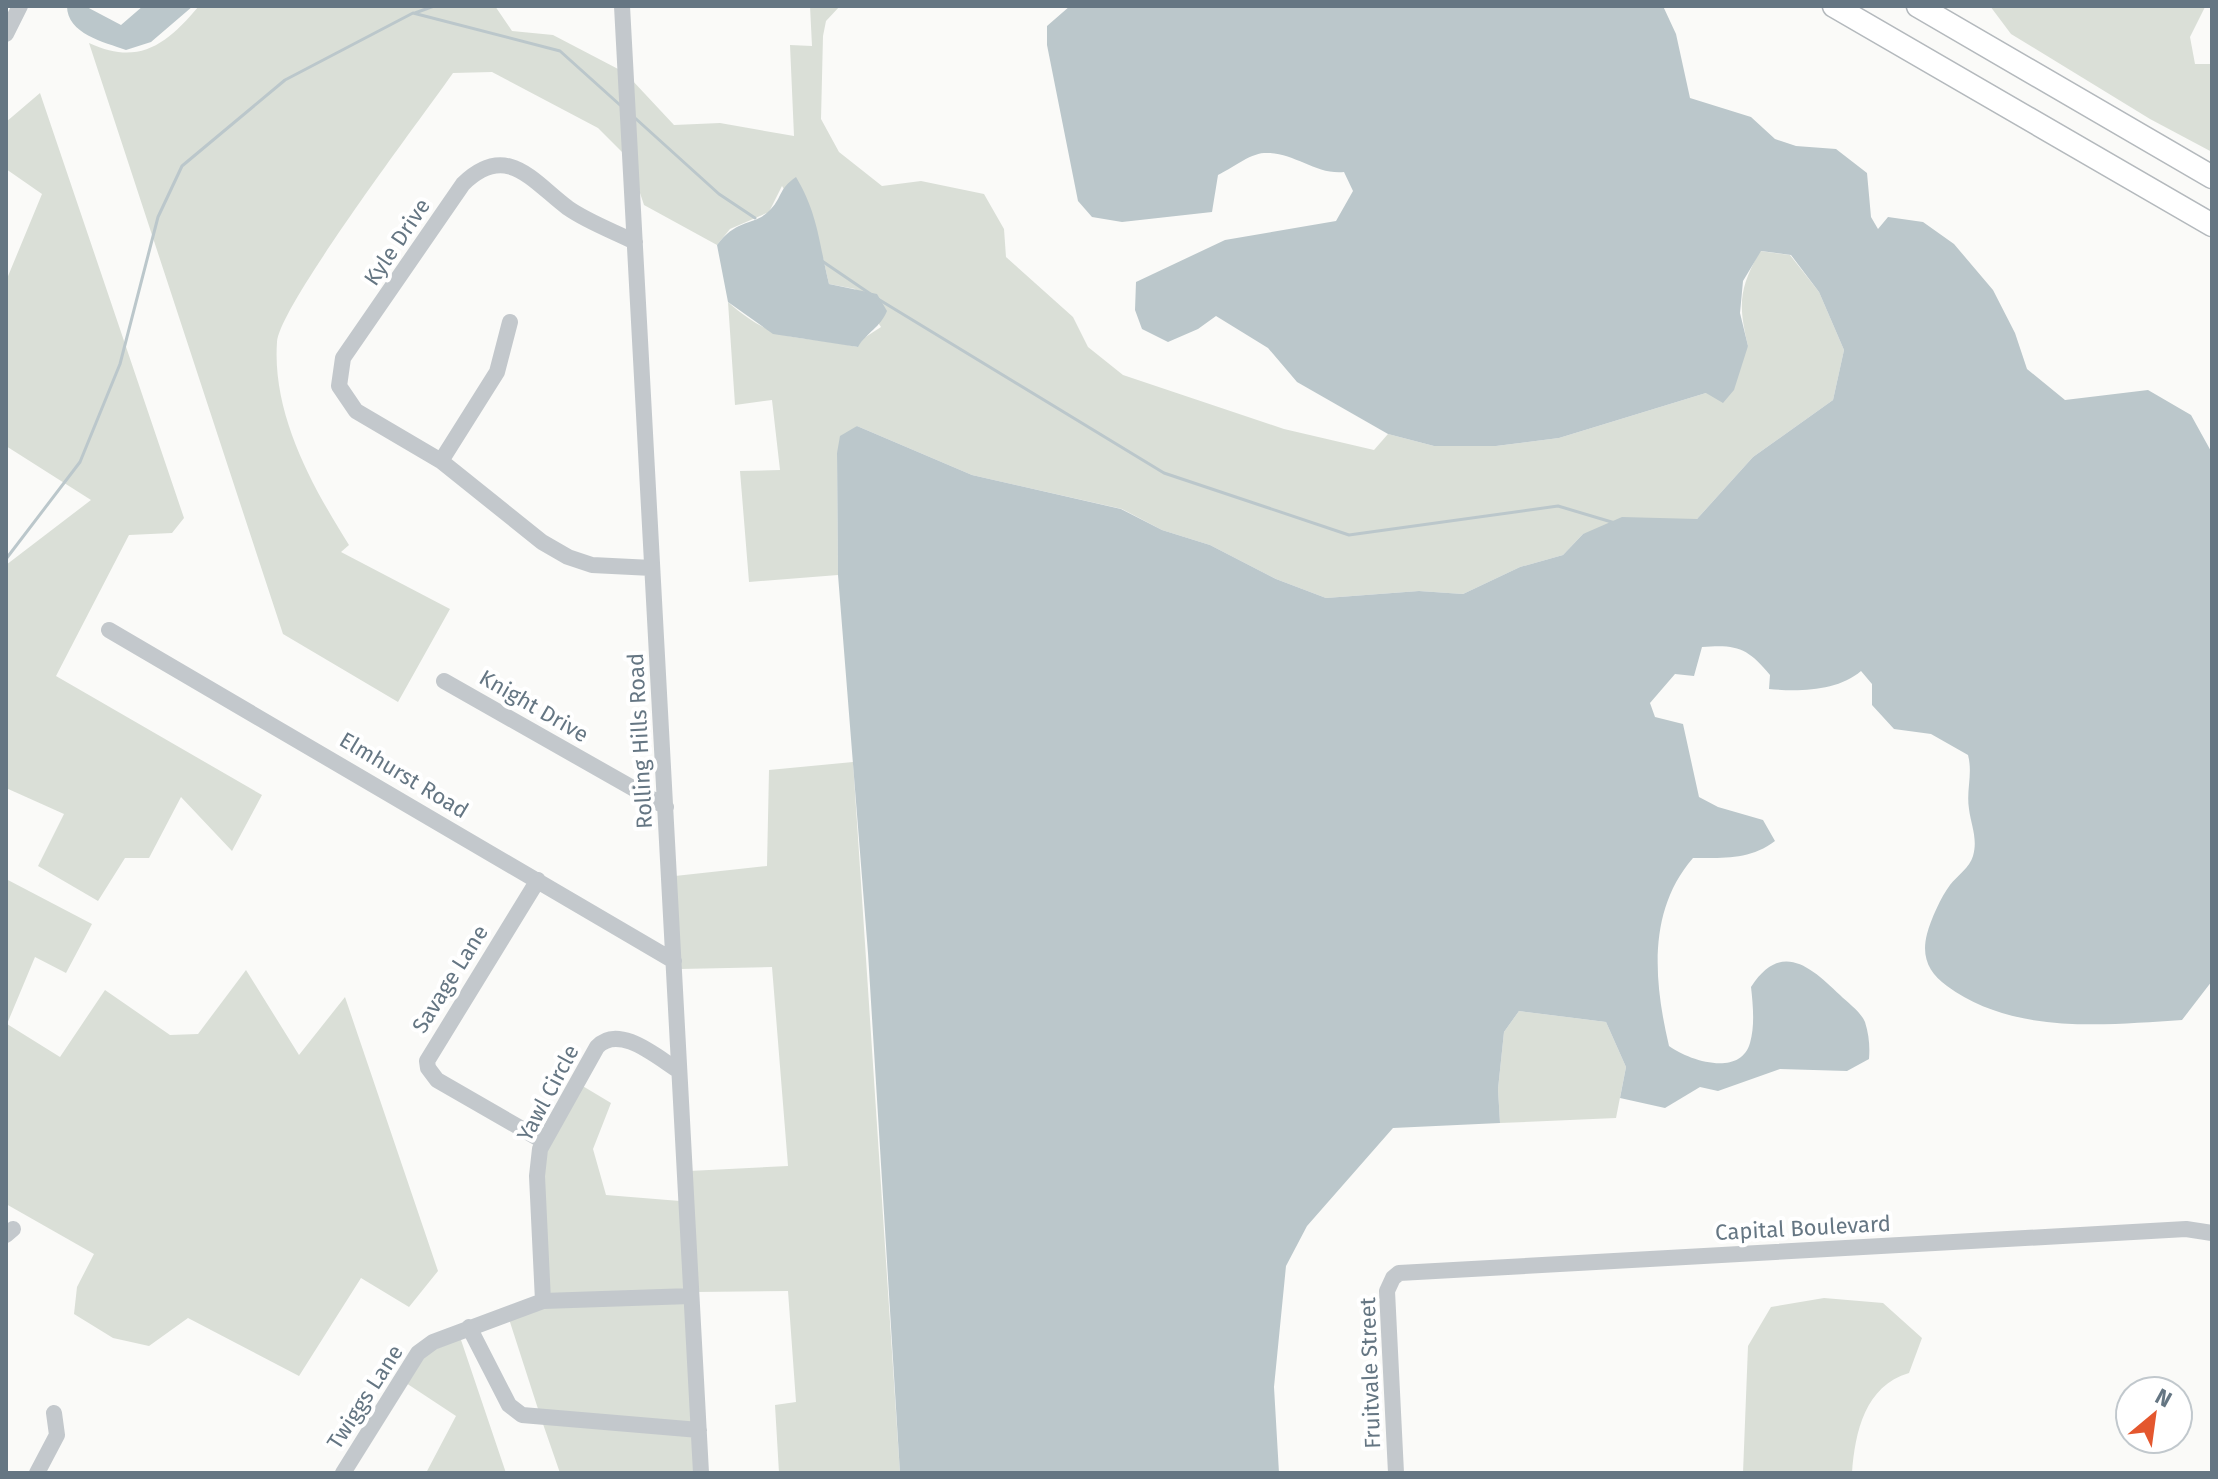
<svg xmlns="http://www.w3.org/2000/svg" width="2218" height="1479" viewBox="0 0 2218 1479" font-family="'Fira Sans',sans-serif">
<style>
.green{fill:#dadfd7}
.water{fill:#bbc7cb}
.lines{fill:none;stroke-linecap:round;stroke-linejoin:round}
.stream{stroke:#bbc7cb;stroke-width:3}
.highway-casing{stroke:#b4b9bd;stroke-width:25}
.minor{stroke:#c3c8cc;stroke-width:16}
.highway{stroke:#fff;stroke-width:22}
.labels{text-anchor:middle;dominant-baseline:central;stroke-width:8;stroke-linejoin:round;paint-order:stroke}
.street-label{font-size:22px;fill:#657683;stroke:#fff}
</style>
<rect width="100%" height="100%" fill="#fafaf8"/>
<!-- green -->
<path class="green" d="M199,6H495L512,31L553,35L620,70L624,154L598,128L492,72L453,73C423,116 279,306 277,342C272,414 312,486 349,545L341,552L450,609L398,702L283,634L89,43C139,66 166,45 199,6Z
M810,6H840L826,21L823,36L821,119L839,152L882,186L921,181L984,194L1004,229L1006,257L1073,317L1088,347L1123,375L1284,429L1374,450L1388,434L1434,446H1496L1559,438L1706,393L1748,346C1738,304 1739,289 1760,251L1790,255L1819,292L1844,350L1833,400L1753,457L1697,519L1583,534L1563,555L1520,567L1463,594L1419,591L1326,598L1276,579L1210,545L1162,530L1122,509L972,475L857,426L837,453L838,575L749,582L740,471L780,470L772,400L735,405L728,302C779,347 798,333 857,347L864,338L881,327L855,289L829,284L823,258L782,186L769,212L730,229L717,245L644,205L637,184L631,79L674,125L720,123L794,136L790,45L812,46Z
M1990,6H2212L2205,7L2190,37L2195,64H2212V152L2150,119L2011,34Z
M40,93L184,518L172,533L129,535L56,676L262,795L232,851L181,797L149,858H125L98,901L38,866L64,814L6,788V565L91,500L6,446V281L42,194L6,169V122Z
M853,762L900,1473H779L775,1405L796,1402L788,1291L696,1292L689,1171L788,1166L772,967L680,969L675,876L767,866L769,770Z
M6,879L92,924L66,973L35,957L7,1024L60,1057L105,990L170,1035L198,1034L246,970L299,1055L345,997L438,1271L409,1307L361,1278L299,1376L188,1318L149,1346L113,1338L74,1314L77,1287L94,1254L6,1204Z
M1519,1011L1606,1022L1626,1067L1616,1118L1500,1123L1498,1089L1504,1032Z
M581,1085L611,1103L593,1149L606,1195L680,1201L685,1290L549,1295L542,1175L545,1150Z
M1824,1298L1883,1303L1922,1338L1909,1373C1865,1386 1855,1432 1852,1473H1743L1748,1346L1771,1307Z
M686,1302L693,1424L539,1412L509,1319L544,1307Z
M460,1337L506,1473H426L456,1416L406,1383L422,1356Z
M543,1424L694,1435L696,1473H560Z"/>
<!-- water -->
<path class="water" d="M67,6H85L121,25L143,6H193L151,42L126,50C104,42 67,34 67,6Z
M1070,6H1663L1676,34L1690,98L1751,117L1775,139L1796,146L1836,149L1867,173L1871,217L1878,229L1888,217L1923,222L1954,244L1993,290L2015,333L2027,369L2065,400L2148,390L2191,415L2212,453V981L2182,1020C2104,1025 2014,1035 1947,986C1929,973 1921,957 1927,934C1931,919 1941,897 1950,885C1957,876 1970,867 1973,856C1978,839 1971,825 1969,809C1966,790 1973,774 1968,755L1931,734L1894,729L1872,705V684L1861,671C1838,691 1799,692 1769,689L1770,675C1748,648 1737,644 1702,647L1694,676L1675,674L1650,703L1655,717L1683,724L1699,797L1718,807L1763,820L1775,841C1750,860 1723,858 1693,858C1647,911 1654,982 1669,1046C1688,1060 1740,1078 1750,1043C1755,1026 1753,1005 1751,987C1781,940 1811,967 1840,995C1848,1003 1861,1012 1865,1022C1869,1035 1870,1046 1869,1059L1847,1071L1780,1069L1718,1091L1700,1087L1665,1108L1620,1098L1626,1067L1606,1022L1519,1011L1504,1032L1498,1089L1500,1123L1393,1128L1307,1226L1286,1266L1274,1387L1279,1473H900L868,953L838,575L837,453L840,436L857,426L972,475L1121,509L1162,530L1210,545L1276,579L1326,598L1419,591L1463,594L1520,567L1563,555L1583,534L1622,517L1697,519L1753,457L1833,400L1844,350L1819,292L1791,255L1761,251L1743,281L1740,313L1748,346L1734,390L1723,403L1706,393L1559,438L1496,446H1434L1388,434L1297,382L1268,348L1216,316L1198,329L1168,342L1142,329L1135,310L1136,282L1225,240L1336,221L1353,191L1344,172C1315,175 1293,151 1264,153C1249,154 1231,169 1218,175L1212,212L1122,222L1092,217L1078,201L1047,45V26Z
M796,177C818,214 819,243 829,284L877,294L887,311C880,328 867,332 858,347L773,334L728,302L717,245C737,218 754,226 769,211C782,199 778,189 796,177Z"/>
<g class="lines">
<!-- stream -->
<path class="stream" d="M415,13L434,6
M635,118L719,194L755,218
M822,261L872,295
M878,299L1164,473L1349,535L1558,506L1615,523
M6,559L80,462L120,364L158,217L182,166L285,80L413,13L560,51L620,105"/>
<!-- highway casing -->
<g class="highway-casing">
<path id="highway" d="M1834,6L2212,225
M1918,6L2212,177"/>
</g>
<!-- minor -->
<path class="minor" d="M622,6L701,1473
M6,34L20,6
M635,242C613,231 588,222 568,208C533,182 507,141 463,184L343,358L339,386L356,411L441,461L542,542L568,557L592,565L652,568
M441,461L497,372L510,322
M109,630L674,961
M444,681L666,807
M538,880L427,1061L428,1068L437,1080L543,1141
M6,1235L13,1229
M543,1301L537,1176L540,1149L597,1047C619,1023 658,1058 679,1071
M469,1327L509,1405L522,1415L699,1430
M37,1473L57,1435L54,1413
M343,1473L418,1353L433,1342L543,1301L691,1296
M1396,1473L1387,1291L1393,1278L1399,1273L2133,1232L2186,1229L2212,1233"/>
<!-- highway -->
<use href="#highway" class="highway"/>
</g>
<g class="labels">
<!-- street labels -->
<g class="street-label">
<text transform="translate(397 242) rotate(-56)">Kyle Drive</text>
<text transform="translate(534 706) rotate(30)">Knight Drive</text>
<text transform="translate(640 741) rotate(-93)">Rolling Hills Road</text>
<text transform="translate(404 775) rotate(31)">Elmhurst Road</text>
<text transform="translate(450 979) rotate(-58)">Savage Lane</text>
<text transform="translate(548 1093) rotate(-62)">Yawl Circle</text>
<text transform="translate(1803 1228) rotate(-3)">Capital Boulevard</text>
<text transform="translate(1370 1373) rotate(-92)">Fruitvale Street</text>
<text transform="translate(365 1397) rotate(-57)">Twiggs Lane</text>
</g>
</g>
<!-- border -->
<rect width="2218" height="1479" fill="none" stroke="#657683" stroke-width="16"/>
<!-- north arrow -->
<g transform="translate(2154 1415) rotate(29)"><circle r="38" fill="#ffffff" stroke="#c1c8cd" stroke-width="2"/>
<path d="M0-6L14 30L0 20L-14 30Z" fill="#e4572e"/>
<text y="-12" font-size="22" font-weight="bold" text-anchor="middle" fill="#657683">N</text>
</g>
</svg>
